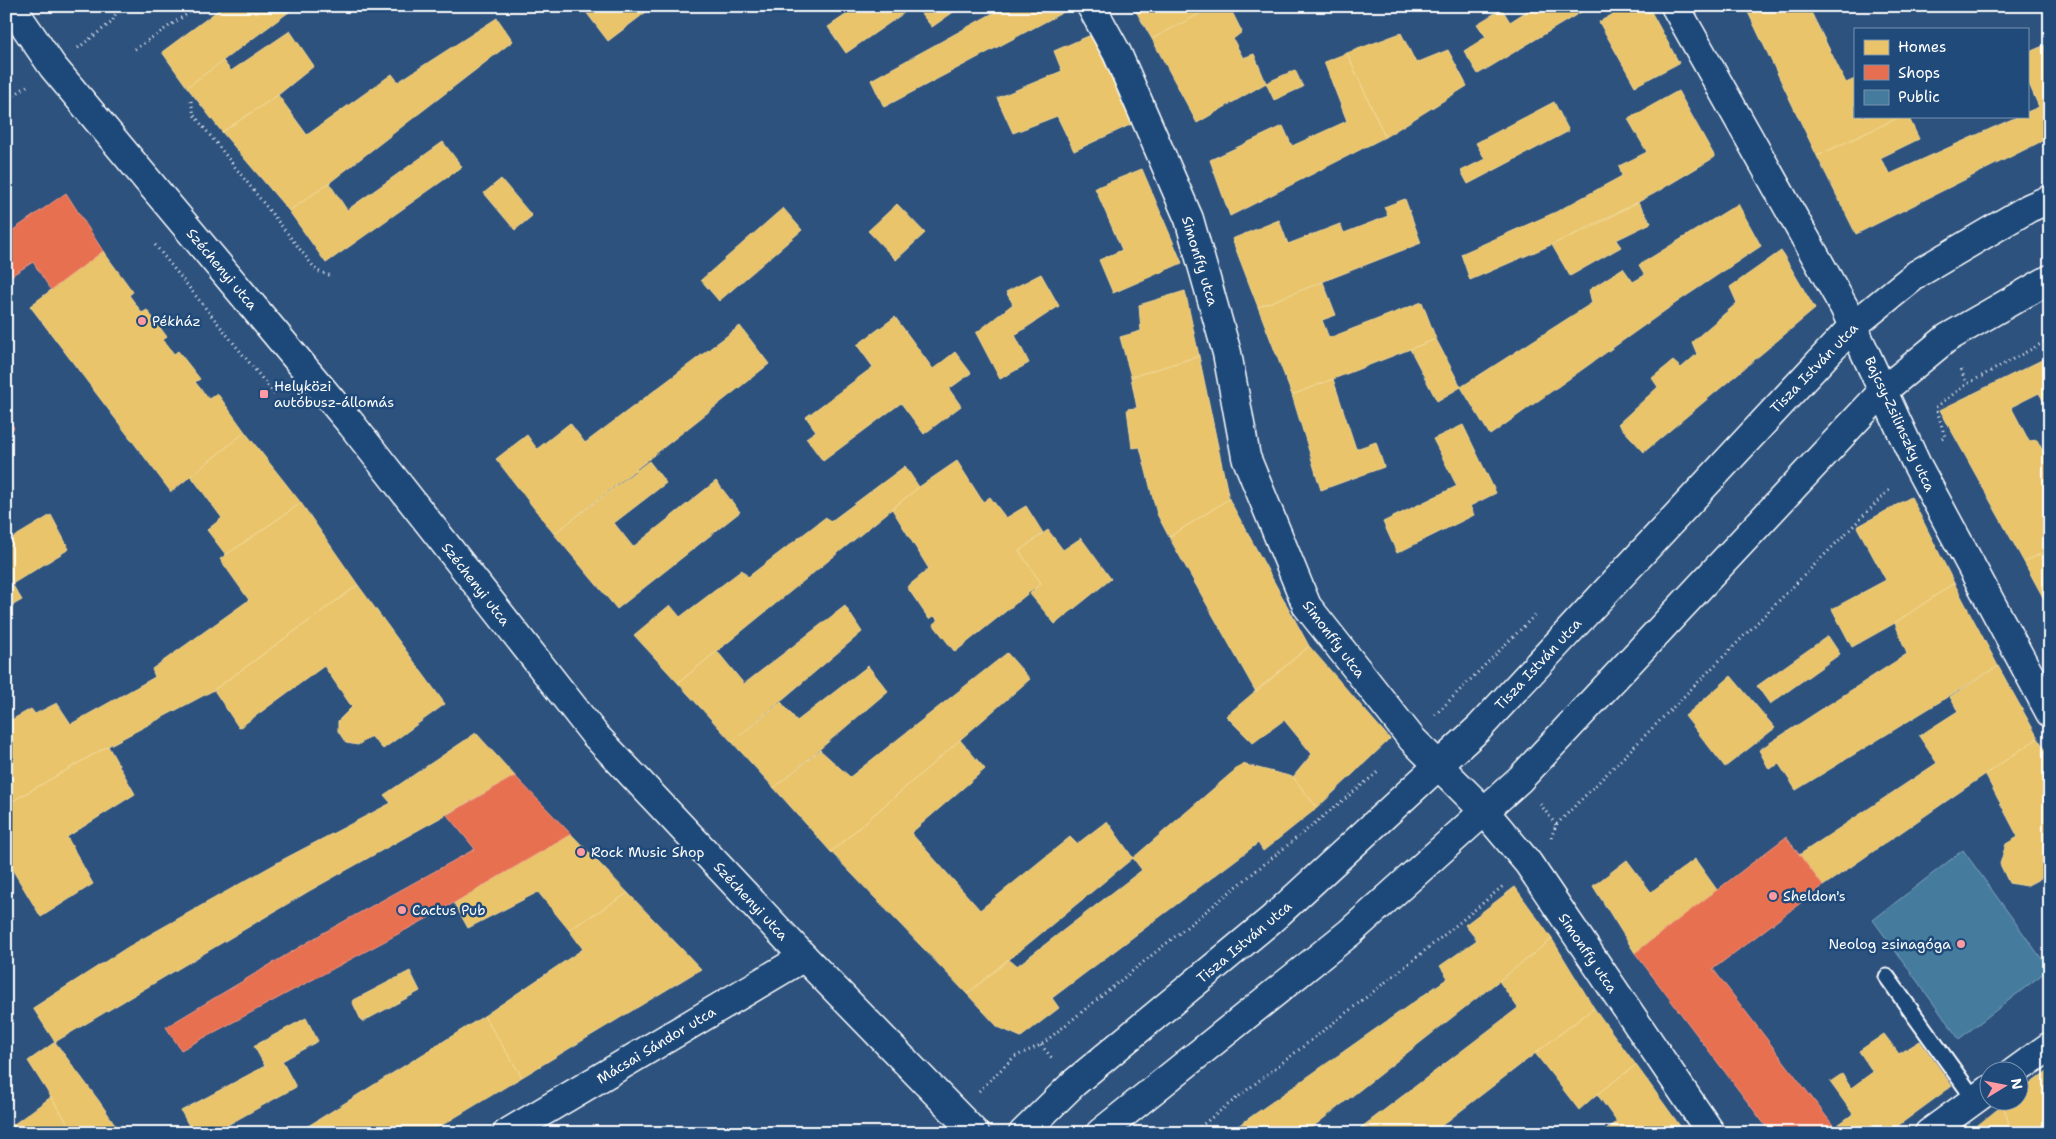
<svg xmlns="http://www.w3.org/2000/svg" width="2056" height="1139" viewBox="0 0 2056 1139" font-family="'Shantell Sans',sans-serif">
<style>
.homes{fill:#e9c46a;stroke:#f0d697}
.shops{fill:#e76f51;stroke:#ee9a85}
.public{fill:#457b9d;stroke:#7da3ba}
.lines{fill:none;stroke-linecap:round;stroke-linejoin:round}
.lane-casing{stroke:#fff;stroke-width:19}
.street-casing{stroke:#fff;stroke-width:31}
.secondary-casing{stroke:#fff;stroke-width:31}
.path{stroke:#fff;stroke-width:3;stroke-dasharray:1 4;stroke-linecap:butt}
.lane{stroke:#1f4a7a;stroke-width:15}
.street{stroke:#1f4a7a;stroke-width:28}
.secondary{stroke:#1f4a7a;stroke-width:28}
.poi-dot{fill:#ff9aa2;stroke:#1f4a7a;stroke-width:2}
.labels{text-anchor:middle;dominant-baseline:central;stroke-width:5;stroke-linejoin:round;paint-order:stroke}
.street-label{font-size:14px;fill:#fff;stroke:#1f4a7a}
.poi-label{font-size:14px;fill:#fff;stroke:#1f4a7a;text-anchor:start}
</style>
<rect width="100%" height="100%" fill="#2e527e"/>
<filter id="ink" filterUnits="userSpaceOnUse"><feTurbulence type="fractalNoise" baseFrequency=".02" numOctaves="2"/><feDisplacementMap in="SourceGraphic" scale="10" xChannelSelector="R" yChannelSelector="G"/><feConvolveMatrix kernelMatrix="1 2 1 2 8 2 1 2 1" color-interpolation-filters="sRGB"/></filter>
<g filter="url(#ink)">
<!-- homes -->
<path class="homes" d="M224,6H297L187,87L162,52Z
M593,6H654L608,41L586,12Z
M859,6H914L846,53L828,27Z
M915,6H962L932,27Z
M1006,6H1075L884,107L871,80Z
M1133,6H1214L1152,39Z
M1214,6H1229L1242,32L1233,39L1243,58L1254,54L1266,83L1197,123L1152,39Z
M1535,6H1591L1478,74L1464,51L1486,37L1477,24L1502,9L1510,22Z
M1628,6H1648L1679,63L1635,86L1599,22Z
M1745,6H1808L1846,83L1855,79V116H1902L1817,156Z
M497,18L513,41L329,183L289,211L222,132L278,95L307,135L392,74L398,82Z
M290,31L314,66L278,95L222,132L187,87L223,61L231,71Z
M1401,33L1416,63L1448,50L1467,86L1385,137L1347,53Z
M1091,35L1118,78L1134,123L1074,151L1057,116L1013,133L997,98L1062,71L1054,51Z
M2050,43V137L1856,234L1817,156L1902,116H1908L1919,139L1880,158L1890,174L2019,116H2027V112L2039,107L2027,79V53Z
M1347,53L1385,137L1230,216L1210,160L1283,126L1292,146L1347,121L1324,62Z
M1295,70L1303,87L1274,100L1266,83Z
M1678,91L1715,157L1655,193L1590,228L1470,280L1461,254L1556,212L1622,176L1619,166L1647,152L1628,119Z
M1554,102L1569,131L1468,184L1461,171L1485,159L1476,143Z
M443,142L462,167L326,263L289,211L329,183L347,210Z
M1142,169L1182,263L1113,293L1099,260L1122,250L1095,188Z
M501,179L532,216L515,230L484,193Z
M1405,199L1421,243L1258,307L1232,239L1279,220L1288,244L1340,224L1344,233L1388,216L1384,207Z
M1638,202L1651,223L1616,240L1621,247L1570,276L1552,245Z
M897,204L925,233L896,260L868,231Z
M1738,204L1761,246L1680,300L1490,435L1461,387L1592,303L1589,290L1623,268L1633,282L1645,275L1639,265Z
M783,208L802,230L719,301L701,280Z
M103,251L133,292L129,295L142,313L147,310L167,337L163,340L174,354L178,351L200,379L195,382L209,399L217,393L245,432L171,492L30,306Z
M1781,251L1815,309L1644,452L1618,424L1658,387L1652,378L1673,361L1681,368L1697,354L1692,342L1737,303L1730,287Z
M1041,274L1059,306L1015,335L1029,363L1000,379L976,333L1013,304L1006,292Z
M1323,282L1336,315L1322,320L1329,338L1422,302L1436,339L1292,395L1258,307Z
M1185,291L1199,356L1131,377L1120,337L1141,331L1139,305Z
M895,317L933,369L955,352L971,373L949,389L961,406L924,434L901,403L823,461L806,438L816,431L806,417L873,367L857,345Z
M740,326L769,364L554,534L496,459L527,435L537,449L570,423L585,443Z
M1436,339L1461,387L1437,401L1410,349Z
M1199,356L1229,499L1169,537L1157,514L1140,447L1132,448L1127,409L1137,408L1131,377Z
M2050,356V412L2039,393L2011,407L2029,441L2037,440L2050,464V549L2024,562L1940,410Z
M1333,379L1356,449L1376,442L1384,467L1321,490L1292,395Z
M1463,425L1496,493L1470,506L1474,515L1397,553L1383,522L1457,486L1433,439Z
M245,432L301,503L226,555L207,530L222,518L191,476Z
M649,461L666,483L614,523L633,547L716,481L740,512L617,609L554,534Z
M957,461L983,502L990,497L1006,518L1026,506L1043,533L1019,551L1041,583L955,652L933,624L938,620L934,616L929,619L907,587L929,569L892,509L919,487Z
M905,466L919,487L678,683L634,635L670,605L680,617L742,570L748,577L826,517L830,522Z
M1911,497L1954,583L1895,623L1852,647L1832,609L1886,580L1857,527Z
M1229,499L1309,646L1256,692L1169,537Z
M301,503L358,585L214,690L108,746L6,805V764L15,759L6,745V723L31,709L35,714L57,703L71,724L155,677L152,669L249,600L220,559Z
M51,515L69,549L12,584L22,600L6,609V542Z
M1048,530L1063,550L1081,538L1111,579L1055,624L1030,594L1041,583L1019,551Z
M2050,549V610L2024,562Z
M1954,583L1998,666L1796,790L1779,764L1769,769L1759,750L1907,654L1895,623Z
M358,585L445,704L383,749L371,736L358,745L346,743L338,731V721L352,707L324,666L239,728L214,690Z
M845,606L862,632L732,742L678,683L717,651L744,684Z
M1828,636L1840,654L1770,704L1757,686Z
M1309,646L1390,739L1317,808L1293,777L1312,754L1284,720L1253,743L1226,716Z
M1007,653L1030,679L831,852L774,788L820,750L850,777Z
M868,666L888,691L774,788L732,742L781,702L797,721Z
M1998,666L2038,738L1823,886L1799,855L1937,763L1919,736L1958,711L1950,697Z
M1731,676L1775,728L1725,767L1685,716Z
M476,733L515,776L309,891L55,1042L33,1008L128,947L284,859L391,803L384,795Z
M2038,738L2050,758V885L2045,876L2026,886L2009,883L2000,864L2006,844L2018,837L1985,774Z
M960,740L985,769L911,833L980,910L1070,837L1077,844L1107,821L1133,858L967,994L831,852Z
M108,746L135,794L67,837L93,884L41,917L6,859V805Z
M1242,764L1293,777L1317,808L1263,851L1258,843L1052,998L1059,1008L1021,1037L998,1027L967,994L1008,959L1017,966L1142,870L1133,858Z
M571,834L628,893L569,930L538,892L468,928L454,903Z
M1695,859L1717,890L1635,953L1593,886L1627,860L1651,892Z
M1515,887L1552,939L1305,1133H1228L1448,978L1440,966L1477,940L1465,925Z
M628,893L701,969L522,1077L484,1016L583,949L569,930Z
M1552,939L1594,1008L1432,1133H1354L1518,1008L1499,981Z
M410,971L420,991L362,1022L352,1001Z
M1594,1008L1636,1065L1597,1094L1579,1110L1535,1053Z
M484,1016L522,1077L429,1133H297Z
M306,1018L318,1041L282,1061L296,1087L213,1133H193L181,1111L265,1066L254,1046Z
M1884,1034L1899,1054L1920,1041L1952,1086L1888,1133H1839L1835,1127L1853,1114L1830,1082L1842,1074L1851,1088L1873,1072L1859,1051Z
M55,1042L99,1101L121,1133H75L70,1127L28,1061Z
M1636,1065L1680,1126L1670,1133H1602L1617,1122L1597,1094Z
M2050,1069V1133H2012L2003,1105L2007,1102H2018V1093Z
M51,1097L70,1127L64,1133H6V1130Z
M2003,1105L2012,1133H1968Z"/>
<!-- shops -->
<path class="shops" d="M66,193L103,251L51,290L33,262L6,279V235Z
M6,415L14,428L6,433Z
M515,776L571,834L428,918L181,1050L166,1027L323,933L475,849L447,815Z
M1786,837L1823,886L1713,969L1839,1133H1771L1635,953Z"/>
<!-- public -->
<path class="public" d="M1963,850L2049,969L1959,1039L1873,920Z"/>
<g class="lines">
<!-- lane casing -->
<g class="lane-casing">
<path id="lane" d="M1887,977L1975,1100"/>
</g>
<!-- street casing -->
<g class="street-casing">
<path id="street" d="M1091,6L1117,53L1189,219L1227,353L1246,457L1307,606L1412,739L1485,812L1528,863L1711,1133
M1675,6L1844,307L1916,463L2050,713
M2014,1072L2050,1046
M507,1133L804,957
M1929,1133L1988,1090"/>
</g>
<!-- secondary casing -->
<g class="secondary-casing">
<path id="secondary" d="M11,6L53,67L352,425L595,735L804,957L975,1133
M1023,1133L1074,1083L1272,919L1479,728L1853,326L1917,274L2029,208L2050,199
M1100,1133L1349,933L1520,779L1884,390L1947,338L2050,279"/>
</g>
<!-- path -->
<path class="path" d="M78,48L112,22L119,6
M135,49L199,6
M6,101L27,86
M191,101L194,115L317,271L332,276
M155,245L276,396
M1961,370L1967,384
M1942,439L1945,437L1936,407L1967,384L2050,339
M1435,715L1535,615
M1540,804L1556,825
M1551,838L1556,825L1891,488
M1041,1045L1052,1058
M979,1091L1014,1057L1041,1045L1378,772
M1192,1133C1296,1051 1402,972 1503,886"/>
<!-- lane -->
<use href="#lane" class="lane"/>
<!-- street -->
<use href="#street" class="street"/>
<!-- secondary -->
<use href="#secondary" class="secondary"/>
</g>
</g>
<!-- markers -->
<g class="poi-dot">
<circle cx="142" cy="321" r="5"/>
<rect x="259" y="389" width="10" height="10" rx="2.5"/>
<circle cx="581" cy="852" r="5"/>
<circle cx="1773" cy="896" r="5"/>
<circle cx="402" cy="910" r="5"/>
<circle cx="1961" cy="944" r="5"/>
</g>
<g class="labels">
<!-- street labels -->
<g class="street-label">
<text transform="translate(1200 261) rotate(73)">Simonffy utca</text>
<text transform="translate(222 269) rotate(50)">Széchenyi utca</text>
<text transform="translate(1814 368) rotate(-46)">Tisza István utca</text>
<text transform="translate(1900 424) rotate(65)">Bajcsy-Zsilinszky utca</text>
<text transform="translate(476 584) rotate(52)">Széchenyi utca</text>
<text transform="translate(1334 639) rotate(53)">Simonffy utca</text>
<text transform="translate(1538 664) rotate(-47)">Tisza István utca</text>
<text transform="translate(751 901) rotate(47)">Széchenyi utca</text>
<text transform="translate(1244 942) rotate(-40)">Tisza István utca</text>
<text transform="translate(1588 953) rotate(56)">Simonffy utca</text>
<text transform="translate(656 1045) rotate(-31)">Mácsai Sándor utca</text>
</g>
<!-- poi labels -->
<g class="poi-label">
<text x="152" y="321">Pékház</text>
<text x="274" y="386">Helyközi<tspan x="274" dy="16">autóbusz-állomás</tspan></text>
<text x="591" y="852">Rock Music Shop</text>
<text x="1783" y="896">Sheldon's</text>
<text x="412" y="910">Cactus Pub</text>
<text x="1951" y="944" text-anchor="end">Neolog zsinagóga</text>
</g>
</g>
<!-- margin -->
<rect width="2056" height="1139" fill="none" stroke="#1f4a7a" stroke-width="25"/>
<rect x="12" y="12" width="2031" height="1114" fill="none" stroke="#fff" stroke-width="2" filter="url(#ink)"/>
<!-- legend -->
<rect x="1854" y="28" width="175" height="90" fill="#1f4a7a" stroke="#7992af"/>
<rect x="1864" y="40" width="25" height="15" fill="#e9c46a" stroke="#7992af"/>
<text x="1898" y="52" font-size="15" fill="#ffffff">Homes</text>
<rect x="1864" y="65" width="25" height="15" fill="#e76f51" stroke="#7992af"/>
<text x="1898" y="78" font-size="15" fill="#ffffff">Shops</text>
<rect x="1864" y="90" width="25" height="15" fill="#457b9d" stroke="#7992af"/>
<text x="1898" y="102" font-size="15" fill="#ffffff">Public</text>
<!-- north arrow -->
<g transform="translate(2004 1086) rotate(80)"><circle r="24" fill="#1f4a7a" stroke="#7992af"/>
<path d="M0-4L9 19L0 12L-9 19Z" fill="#ff9aa2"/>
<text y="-8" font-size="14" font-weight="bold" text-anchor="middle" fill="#ffffff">N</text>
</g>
</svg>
